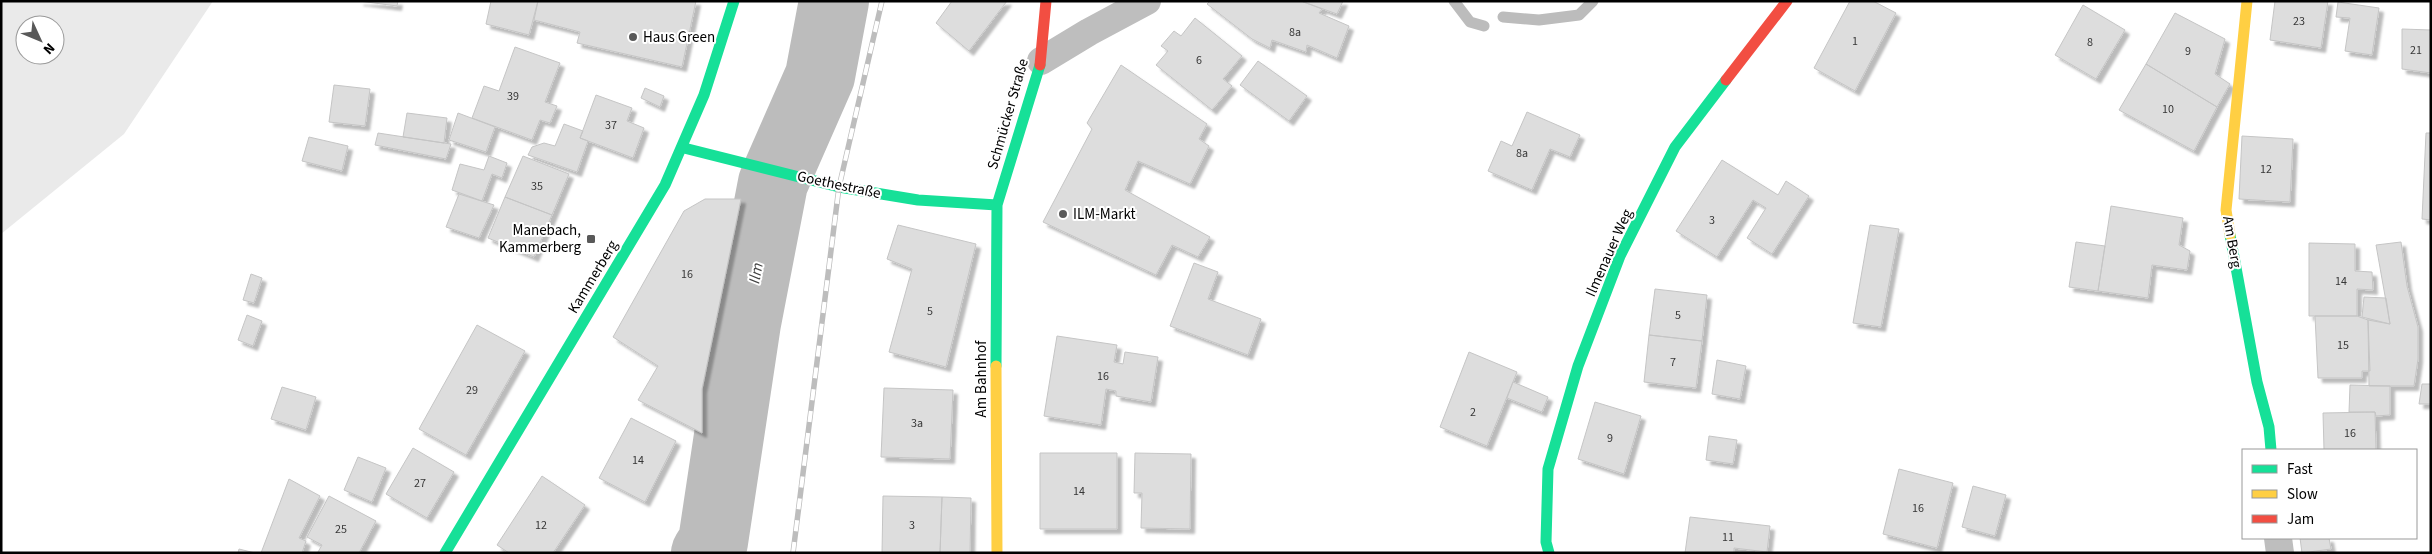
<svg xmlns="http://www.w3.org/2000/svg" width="2432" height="554" viewBox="0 0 2432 554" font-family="'Source Sans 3',sans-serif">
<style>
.green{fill:#eaeaea;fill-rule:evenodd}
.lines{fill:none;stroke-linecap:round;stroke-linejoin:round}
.stream{stroke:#bcbcbc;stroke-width:11}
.river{stroke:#bcbcbc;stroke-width:70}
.building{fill:#ddd;stroke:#c5c5c5;filter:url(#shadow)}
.street{stroke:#bebebe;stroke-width:28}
.fast{stroke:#16e098;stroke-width:11}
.slow{stroke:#ffcf43;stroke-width:11}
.jam{stroke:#f24e42;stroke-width:11}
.rail-casing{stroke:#bdbdbd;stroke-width:5.5}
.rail{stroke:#fff;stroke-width:4;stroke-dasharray:11;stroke-linecap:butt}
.poi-dot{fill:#595959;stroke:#fff;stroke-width:2}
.labels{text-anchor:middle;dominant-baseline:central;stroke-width:4;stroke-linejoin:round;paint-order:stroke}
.number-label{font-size:12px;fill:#373737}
.poi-label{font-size:15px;fill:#000;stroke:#fff;text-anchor:start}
.street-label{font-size:15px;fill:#000;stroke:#fff}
.water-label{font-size:16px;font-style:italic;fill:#414141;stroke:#fff}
</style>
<defs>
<filter id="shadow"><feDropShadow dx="4.5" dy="4.5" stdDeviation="1" flood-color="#0004"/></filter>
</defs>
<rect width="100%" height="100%" fill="#fff"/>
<!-- green -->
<path class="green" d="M1,1H213L124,134L1,234ZM25,25H55V55H25Z"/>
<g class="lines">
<!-- stream -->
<path class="stream" d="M1454,1L1470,22L1484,26
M1503,17L1539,20L1579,15L1593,1
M767,216L790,221"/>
<!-- river -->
<path class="river" d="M706,553L713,542L746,323L773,183L820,76L834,1"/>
</g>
<!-- building -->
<path class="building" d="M359,1H398L397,6Z
M491,1H538L529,35L486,24Z
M538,1H696L682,67L577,43L580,32L534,20Z
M952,1H1007L969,51L936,23Z
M1210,1H1301L1322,9L1319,13L1349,26L1337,58L1307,45L1306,52L1272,40L1270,48L1252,39L1207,4Z
M1301,1H1343L1337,14Z
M1850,1H1873L1896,13L1855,91L1814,68Z
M2275,1H2328L2321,48L2270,40Z
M2338,2L2379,8L2372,55L2345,51L2350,18L2336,17Z
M2083,5L2125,30L2096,79L2055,55Z
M2175,13L2225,39L2215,74L2230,84L2217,107L2146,64Z
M1195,18L1242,56L1223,79L1232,86L1212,110L1156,65L1168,51L1161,46L1174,31L1181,36Z
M2402,29L2431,30V73L2402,69Z
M515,47L560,63L545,102L557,106L550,123L540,120L532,140L472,118L484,86L499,91Z
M1258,61L1307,96L1289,121L1240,85Z
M2146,64L2217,107L2194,151L2119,110Z
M1121,65L1207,124L1199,139L1209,146L1190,184L1138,161L1125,190L1210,237L1198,257L1172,245L1156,275L1043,222L1092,129L1087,123Z
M334,85L370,89L365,126L329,122Z
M645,88L664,96L660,107L641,98Z
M596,95L632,108L627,121L644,128L633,158L580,138Z
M1527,112L1580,135L1570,157L1550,149L1532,190L1488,171L1501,141L1512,146Z
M407,113L447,118L444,143L403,137Z
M458,113L495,127L486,152L449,140Z
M564,124L583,131L580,138L588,141L577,172L528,155L532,147L544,143L555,146Z
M378,133L444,143L451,144L446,159L375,145Z
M2426,133H2431V220L2422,219Z
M2242,136L2293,139L2290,202L2239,199Z
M309,137L348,146L342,171L302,161Z
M489,156L507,163L502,178L492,174L482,201L452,190L460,164L484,170Z
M523,156L569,174L552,215L505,197Z
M1722,160L1778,195L1786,181L1809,196L1772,254L1747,238L1766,208L1753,200L1717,257L1676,231Z
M459,194L494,205L479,238L446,227Z
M505,197L552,215L534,257L488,238Z
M705,199H741L702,389V433L638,400L658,366L613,337L684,211Z
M2111,206L2183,218L2179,245L2190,251L2187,270L2152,265L2148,298L2098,291Z
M898,225L976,244L946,367L889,352L912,269L887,259Z
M1870,225L1899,229L1881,327L1853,323Z
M2076,242L2105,246L2098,291L2069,287Z
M2401,242L2407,286L2418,327V359L2414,386H2369L2368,320L2390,324L2376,245Z
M2309,243L2355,244V271L2372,272L2373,290L2357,289V316H2309Z
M1194,263L1218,272L1208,299L1261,319L1248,355L1170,326Z
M251,274L262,278L254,303L243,300Z
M1655,289L1707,295L1702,341L1649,335Z
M2364,297L2386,298L2390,324L2362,317Z
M247,315L262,321L253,346L238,340Z
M2315,316H2357L2368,320L2370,371H2362V378H2318Z
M477,325L525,351L466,455L419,429Z
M1649,335L1702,341L1696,388L1644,382Z
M1057,336L1117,345L1114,362L1123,364L1125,352L1158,357L1151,402L1116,396V391L1106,389L1101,425L1044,416Z
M1469,352L1517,372L1487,446L1440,427Z
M1717,360L1746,366L1740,399L1712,394Z
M1513,382L1548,397L1542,412L1507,398Z
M2422,384H2431V404H2419Z
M2350,385L2390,386V415L2376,416L2375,412H2349Z
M282,387L316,397L306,430L271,419Z
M884,388L953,390L950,459L881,457Z
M1595,402L1641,416L1624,474L1578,459Z
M2375,412L2376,450H2324L2323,413Z
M631,418L676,441L645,502L599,478Z
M1709,436L1737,440L1733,464L1706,460Z
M413,448L454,472L427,518L386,494Z
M1040,453H1117V529H1040Z
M1135,453L1191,454L1190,529L1141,528L1142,493H1134Z
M358,457L386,468L372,502L344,490Z
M1899,469L1953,483L1937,548L1883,534Z
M542,476L585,505L553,553H509L497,545Z
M289,479L320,496L299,538L306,541L302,553H261Z
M1973,486L2006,495L1995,536L1962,527Z
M329,496L376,521L359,553H319L318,552L322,545L307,537Z
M883,496L942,497L940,553H882Z
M942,497L971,498L970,553H940Z
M1690,517L1770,526L1767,552L1734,548V553H1685Z
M2300,538H2329L2331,549L2302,553Z
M239,549L255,553H238Z"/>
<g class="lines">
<!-- street -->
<path class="street" d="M1041,61L1089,32L1147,1
M2278,538L2280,553"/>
<!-- fast -->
<path class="fast" d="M684,148L839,187L918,200L997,205
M2230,235L2257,382L2269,427L2271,450
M996,366L997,205L1040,65
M445,553L665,185L704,95L734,1
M1549,553L1546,542L1548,469L1578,366L1620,256L1675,147L1726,80"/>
<!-- slow -->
<path class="slow" d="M2230,235L2226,210L2247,1
M996,366L997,553"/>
<!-- jam -->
<path class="jam" d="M1040,65L1046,1
M1726,80L1787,1"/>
<!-- rail casing -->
<g class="rail-casing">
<path id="rail" d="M793,553L839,187L882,1"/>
</g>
<!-- rail -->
<use href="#rail" class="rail"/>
</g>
<!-- markers -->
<g class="poi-dot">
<circle cx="633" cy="37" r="5"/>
<circle cx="1063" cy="214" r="5"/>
<rect x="586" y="234" width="10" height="10" rx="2.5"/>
</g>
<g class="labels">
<!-- number labels -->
<g class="number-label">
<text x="2299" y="21">23</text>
<text x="1295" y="32">8a</text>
<text x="1855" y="41">1</text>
<text x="2090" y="42">8</text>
<text x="2416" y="50">21</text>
<text x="2188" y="51">9</text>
<text x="1199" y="60">6</text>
<text x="513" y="96">39</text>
<text x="2168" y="109">10</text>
<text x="611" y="125">37</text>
<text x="1522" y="153">8a</text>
<text x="2266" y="169">12</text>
<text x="537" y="186">35</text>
<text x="1712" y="220">3</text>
<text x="687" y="274">16</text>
<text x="2341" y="281">14</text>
<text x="930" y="311">5</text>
<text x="1678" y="315">5</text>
<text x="2343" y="345">15</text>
<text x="1673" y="362">7</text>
<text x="1103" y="376">16</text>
<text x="472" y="390">29</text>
<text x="1473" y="412">2</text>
<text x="917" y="423">3a</text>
<text x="2350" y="433">16</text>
<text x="1610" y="438">9</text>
<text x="638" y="460">14</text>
<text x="420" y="483">27</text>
<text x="1079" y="491">14</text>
<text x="1918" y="508">16</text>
<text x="541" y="525">12</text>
<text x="912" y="525">3</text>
<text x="341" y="529">25</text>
<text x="1728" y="537">11</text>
</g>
<!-- poi labels -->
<g class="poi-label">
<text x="643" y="37">Haus Green</text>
<text x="1073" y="214">ILM-Markt</text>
<text x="581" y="230" text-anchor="end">Manebach,<tspan x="581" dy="17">Kammerberg</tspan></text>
</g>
<!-- street labels -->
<g class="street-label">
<text transform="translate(1008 114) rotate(-74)">Schmücker Straße</text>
<text transform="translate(839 185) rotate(12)">Goethestraße</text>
<text transform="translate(2232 242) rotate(80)">Am Berg</text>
<text transform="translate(1609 253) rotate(-66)">Ilmenauer Weg</text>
<text transform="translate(593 277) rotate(-59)">Kammerberg</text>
<text transform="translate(981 379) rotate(-90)">Am Bahnhof</text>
</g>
<!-- water labels -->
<g class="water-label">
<text transform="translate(756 273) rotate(-79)">Ilm</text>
</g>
</g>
<!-- border -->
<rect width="2432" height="554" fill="none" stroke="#000000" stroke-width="5"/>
<!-- legend -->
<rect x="2242" y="449" width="175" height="90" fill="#ffffff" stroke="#999999"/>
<rect x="2252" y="465" width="25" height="8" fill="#16e098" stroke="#999999"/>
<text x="2287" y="474" font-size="15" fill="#000000">Fast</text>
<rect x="2252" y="490" width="25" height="8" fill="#ffcf43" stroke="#999999"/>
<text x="2287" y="499" font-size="15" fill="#000000">Slow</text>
<rect x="2252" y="515" width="25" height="8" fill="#f24e42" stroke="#999999"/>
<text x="2287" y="524" font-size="15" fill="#000000">Jam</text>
<!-- north arrow -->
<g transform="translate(40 40) rotate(134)"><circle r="24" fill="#ffffff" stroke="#999999"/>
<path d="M0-4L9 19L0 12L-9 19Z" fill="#595959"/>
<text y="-8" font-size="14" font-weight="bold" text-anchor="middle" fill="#000000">N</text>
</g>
</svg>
